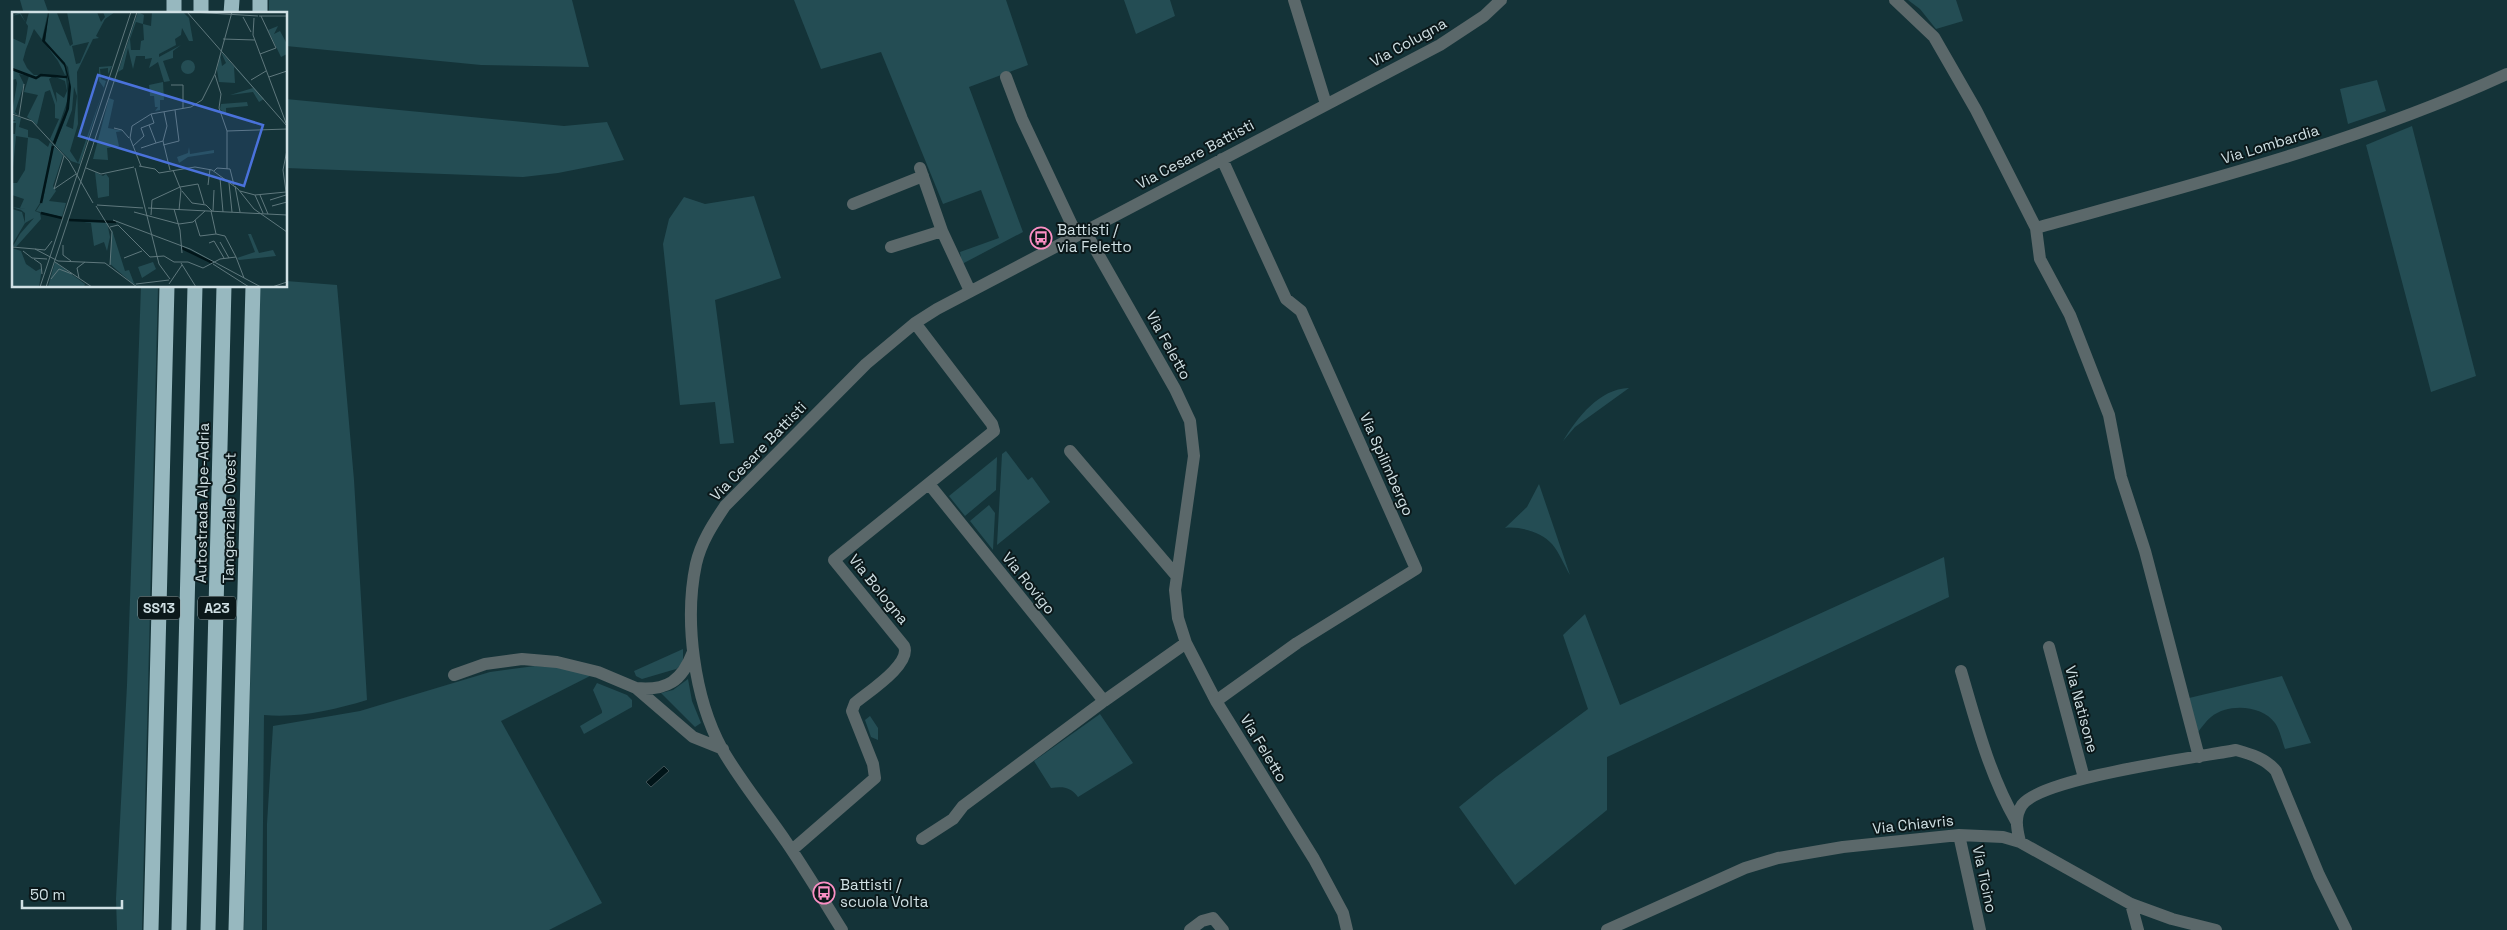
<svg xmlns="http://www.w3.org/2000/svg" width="2507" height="930" viewBox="0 0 2507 930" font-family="'Space Grotesk',sans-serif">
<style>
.green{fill:#244d54}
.water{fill:#011519;stroke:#3f5256}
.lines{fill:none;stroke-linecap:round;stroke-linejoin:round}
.minor{stroke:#5b686a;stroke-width:12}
.highway{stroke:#97b8bf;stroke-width:15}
.labels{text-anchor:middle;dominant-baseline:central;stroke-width:4;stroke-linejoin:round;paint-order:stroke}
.shield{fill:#0b181a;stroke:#95a4a7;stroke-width:1}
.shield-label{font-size:14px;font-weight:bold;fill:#d0e0e4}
.street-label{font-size:15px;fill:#d0e0e4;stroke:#0b181a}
.poi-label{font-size:15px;fill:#d0e0e4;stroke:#0b181a;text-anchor:start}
.inset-river{fill:none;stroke:#011519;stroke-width:2.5}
.inset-road{fill:none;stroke:#5f787d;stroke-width:1}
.view{fill:#4a72db;fill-opacity:0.15;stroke:#4a72db;stroke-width:2.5}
.inset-edge{fill:none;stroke:#d0e0e4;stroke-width:2.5}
</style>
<rect width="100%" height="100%" fill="#143338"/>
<!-- green -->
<path class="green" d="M20,0H44L49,14H24Z
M269,0H572L589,67L481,65L286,46V14H269Z
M794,0H1006L1028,65L969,87L1023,232L962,264L960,252L999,238L981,190L943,204L881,52L821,69Z
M1124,0H1170L1175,16L1136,34Z
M1908,0H1956L1963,21L1936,29L1920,9Z
M2377,80L2386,111L2348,124L2340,89Z
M286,99L564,126L607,122L624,160L558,173L523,177L286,168Z
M2412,126L2476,376L2431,392L2366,145Z
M754,196L781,278L715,300L734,443L720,444L715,402L680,405L663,244L669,219L684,197L705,204Z
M286,281L337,285L354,480L367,700C333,710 300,718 264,715L262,930H244L260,286H286Z
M141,286H158L142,930H117L116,899L127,685Z
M1629,388L1575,427L1563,441C1578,417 1599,389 1629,388Z
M1006,451L1028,480L1032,477L1050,502L997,545L1002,454Z
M997,457L996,490L965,516L949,496Z
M1539,484L1570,575C1564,565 1559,552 1552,544C1542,532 1519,526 1505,528L1527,507Z
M989,505L995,513L993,550L970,521Z
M1944,557L1949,597L1607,757V810L1515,885L1459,807L1496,777L1588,709L1563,635L1585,614L1620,705Z
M683,649V664L676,669L642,679L636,676L634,671Z
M535,666L557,667L592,675L501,721L602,903L549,930H267V824L273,726L360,711L490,672Z
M2282,676L2311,743L2285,749C2282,741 2280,730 2275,723C2262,705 2228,703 2211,717C2206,721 2202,727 2198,732L2189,698Z
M688,679L692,701L701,723L695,727L661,693L673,690Z
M597,683L627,695L632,700V707L584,734L580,726L602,713V711L593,690Z
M1100,714L1133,763L1078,797C1071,787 1063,786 1051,788L1034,761Z
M870,716L878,728V740L871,737L865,720Z"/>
<!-- water -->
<path class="water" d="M664,766L669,771L651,787L646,782Z"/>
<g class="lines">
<!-- minor -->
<path class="minor" d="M1294,0L1326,104
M1895,0L1934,37L1976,110L2036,228L2040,259L2070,315L2109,415L2121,477L2145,551L2199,757
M1006,77L1022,119L1072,225L1080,234
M920,168L942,231L970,291
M853,204L923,176
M2036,228C2195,184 2357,143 2507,74
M1085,231L1175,389L1190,421L1194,456L1175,590L1178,618L1186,643L1216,701L1314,859L1343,913L1347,930
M891,247L942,231
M1070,451L1175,574
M929,484L1104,701L1186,643
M2049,647L2084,778
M1961,671C1976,722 1989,774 2016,821
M454,675L485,664L522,659L557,662L598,672L636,688L693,737L723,749
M636,688C667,691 682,681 693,652
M1216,701L1297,643L1416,569L1301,311L1286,299L1222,159
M1959,835L1980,930
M922,839L953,819L963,806L1104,701
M2020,842C2017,829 2014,817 2022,805C2041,778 2199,757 2236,750C2251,754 2266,759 2276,771L2319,875L2346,930
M792,850L875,778L873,764L852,711L855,703C868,692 912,664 904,646L834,560L994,431L992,424L915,323
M2131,904L2138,930
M842,930C824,901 806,871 787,843C766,812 741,782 722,749C694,698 684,620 696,564C701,542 713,524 725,506L866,364L915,323L937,309L1440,45L1484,16L1501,0
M1190,930L1202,921L1213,918L1223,930
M1607,930L1745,868L1778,858L1843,847L1959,835L2003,837L2020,842L2131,904L2172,919L2216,930"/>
<!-- highway -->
<path class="highway" d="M174,14V0
M201,14V0
M231,14L232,0
M260,14V0
M151,930L167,286
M179,930L195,286
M208,930L224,286
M236,930L253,286"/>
</g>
<!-- icons -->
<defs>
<g id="bus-ring" transform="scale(1.125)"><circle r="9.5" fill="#0b181a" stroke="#fb8fc4" stroke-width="1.5"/><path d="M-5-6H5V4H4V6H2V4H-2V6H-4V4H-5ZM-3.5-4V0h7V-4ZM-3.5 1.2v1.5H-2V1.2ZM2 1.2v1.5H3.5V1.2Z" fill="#fb8fc4"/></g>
</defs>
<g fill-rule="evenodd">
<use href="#bus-ring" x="1041" y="238"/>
<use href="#bus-ring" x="824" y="893"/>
</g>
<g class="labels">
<!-- shield labels -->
<g class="shield">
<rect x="138" y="596.5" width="42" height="23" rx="4"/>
<rect x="198" y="596.5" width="38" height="23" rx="4"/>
</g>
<g class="shield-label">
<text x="159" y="608">SS13</text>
<text x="217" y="608">A23</text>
</g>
<!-- street labels -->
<g class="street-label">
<text transform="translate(1408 42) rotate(-29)">Via Colugna</text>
<text transform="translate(2270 144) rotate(-17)">Via Lombardia</text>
<text transform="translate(1195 154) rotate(-28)">Via Cesare Battisti</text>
<text transform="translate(1169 345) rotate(61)">Via Feletto</text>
<text transform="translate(758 451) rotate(-46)">Via Cesare Battisti</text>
<text transform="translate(1387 464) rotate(66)">Via Spilimbergo</text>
<text transform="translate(202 503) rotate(-89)">Autostrada Alpe-Adria</text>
<text transform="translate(229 518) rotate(-89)">Tangenziale Ovest</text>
<text transform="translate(1029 583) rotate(51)">Via Rovigo</text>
<text transform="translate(879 589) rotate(51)">Via Bologna</text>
<text transform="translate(2082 709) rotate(75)">Via Natisone</text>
<text transform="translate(1264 748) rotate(59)">Via Feletto</text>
<text transform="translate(1913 824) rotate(-6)">Via Chiavris</text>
<text transform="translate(1985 879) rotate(78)">Via Ticino</text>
</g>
<!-- poi labels -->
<g class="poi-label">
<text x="1057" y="229">Battisti /<tspan x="1057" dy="17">via Feletto</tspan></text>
<text x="840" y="884">Battisti /<tspan x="840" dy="17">scuola Volta</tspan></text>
</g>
</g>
<!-- overview -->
<g transform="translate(12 12)">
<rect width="275" height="275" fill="#143338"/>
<path d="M8,0L14,11L17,0H36L30,27L53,55L56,87L41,130L38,127L47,107L43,106V93L38,78L33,80L25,113L15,105L26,83L12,80L17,64L7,62L12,72L3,100L6,103L0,101L5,71L4,67L0,68V26L13,32L15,21L16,14L8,2L0,4ZM22,17L46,49L53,63H22L15,56L11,48L14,37ZM41,64L53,69L55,79L52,86L44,80L45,91L37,67ZM37,0L45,1L58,34L61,32L55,0H85L89,10L93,5L91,0H103L93,7L84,24L87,26L81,27L65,60L66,112L58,139L66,151L92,76L87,69V55L100,54L96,62V56L88,57L89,67L94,69L68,152L59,149L43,133L54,105L59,75L56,55L33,29ZM77,30L68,51L64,52L60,34ZM62,75L65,84L61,117L54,114L60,98ZM126,0L132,3L131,12L139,14L140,0H171L177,6L181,29H177L170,16L169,23L163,27L164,33L147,42V45L169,33L161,39V46L151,49L158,69L152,70L146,50L137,56L140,46L133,47V44H124L121,57L116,36L111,57L106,60ZM124,10L131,12L132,28L129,29L128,38H119L118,27ZM266,14L262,22L268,19L275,32V42L269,45L256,18ZM209,40L252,87L247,90L241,80L218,83L241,76L222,55L223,71L207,70L205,58L208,42L210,54L214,51ZM169 55a7 7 0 1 1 14 0a7 7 0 1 1-14 0ZM151,70L152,88H148V98L143,99L146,95H143L142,84H138L137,73ZM97,86L102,88L96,116L111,119L104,120L107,134L95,136L96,148L81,147ZM235,90L236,94L214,96V103L208,97L209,92ZM0,103L9,106L7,115L16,118V125L26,127L36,135L38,130L40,132L31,186L23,199L28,201L29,207L4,235L1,234L8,222L22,206L13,211L0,233V197L10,200L13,211V201L9,198L0,195L13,197L8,196L12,187L0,183V171H5L13,158L16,126L4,124L0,166V122H3L4,111H1L0,117V110L4,108H0ZM41,133L51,143L41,174L44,179L37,189L54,191L50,205L24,199L31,188ZM177,135L178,142L202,138V141L176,145L167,151L165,145L176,141ZM83,160L91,164L94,162L97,166V184L86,186ZM72,210H95L98,225L95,239L92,230L82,234L79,211ZM100,218L113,259L117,258L122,271L131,275L120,271L98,252ZM236,222H239L247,241L261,238L264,244L227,248L225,246L243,240ZM0,236L9,239L14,252L24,259L30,256L27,275H0ZM43,250L73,272L72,275H36ZM141,250L144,257L130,266L126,255Z" fill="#244d54" fill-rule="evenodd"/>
<path d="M37,0L33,29L53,51L59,75L57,97L43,133L41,130L54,98L57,70L52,53L30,29Z" fill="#011519"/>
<path class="inset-river" d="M0,57L24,66L29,63L55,65M29,191L41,134M29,201L50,206M57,208L104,210M170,236L201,251"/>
<path class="inset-road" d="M175,0L275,114M180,0L246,4M247,4H275M231,5L239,20M242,6L241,23L274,111M211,27L243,28M248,42L264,36L249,4M203,63L209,82L207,96L215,119V157M257,65L275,59M239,68L254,59M159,73H171V96M152,100L155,114L151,129L158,158M0,102L20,109L57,149L81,191M7,104L12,72M137,113L144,131L151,129M102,116L110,118L117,126M215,119L275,117M151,133L167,129L163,98M121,134L132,124L129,116L142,111L139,102M129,136L144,131M275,138L271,158L275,187M52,144L42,177L64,162M127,154L143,157M129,154L118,126L120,114L139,102L179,95L190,88L203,62L220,0M74,156L89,162M123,156L147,252L158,267M143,157L147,161L183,155L200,158L226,177L242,197L275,220M161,158L169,178L167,198M202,159L205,156L218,157L222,173M89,162L122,155M208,166L211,200M217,171L220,200M196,173L198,157M223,174L228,200M170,179L180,191L194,193L200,199M228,179L243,183L274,180M243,183L251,201M248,183L256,202M258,188L274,183M85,193L131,196M84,194L100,220L98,253M260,194L275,190M136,196L275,203M162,197L168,218L170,241M199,199L204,222L213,224L224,245M201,199L202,178M122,200L167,212L181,210L193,199M139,203L140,188L168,175L186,172L192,192M101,208L178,237L249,275M183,208L188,224L204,222M98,215L106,213L138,245L152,244L162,250H176L191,256L208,247L224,245L232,266M208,230L217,246M197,231L202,229L212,246M51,233V243L59,249M0,235L23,237L46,249L93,251L125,275M23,237L33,238L40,229M11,239L20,246L35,247M112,246L130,239M22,247L29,252L30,262M43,250L80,275M169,251L184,275M201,252L237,275M67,266L65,256L73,250M39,267L47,257L60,262M124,272L157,268M157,272L170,253M28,275L119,0M34,275L125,0M260,275L275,270"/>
<path class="view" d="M86,63L251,113L232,174L67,124Z"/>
<rect width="275" height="275" class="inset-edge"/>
</g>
<!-- scale -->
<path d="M22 900v8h100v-8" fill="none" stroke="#d0e0e4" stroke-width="2.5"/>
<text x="30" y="900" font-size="15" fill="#d0e0e4" stroke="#0b181a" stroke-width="4" paint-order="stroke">50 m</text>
</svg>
